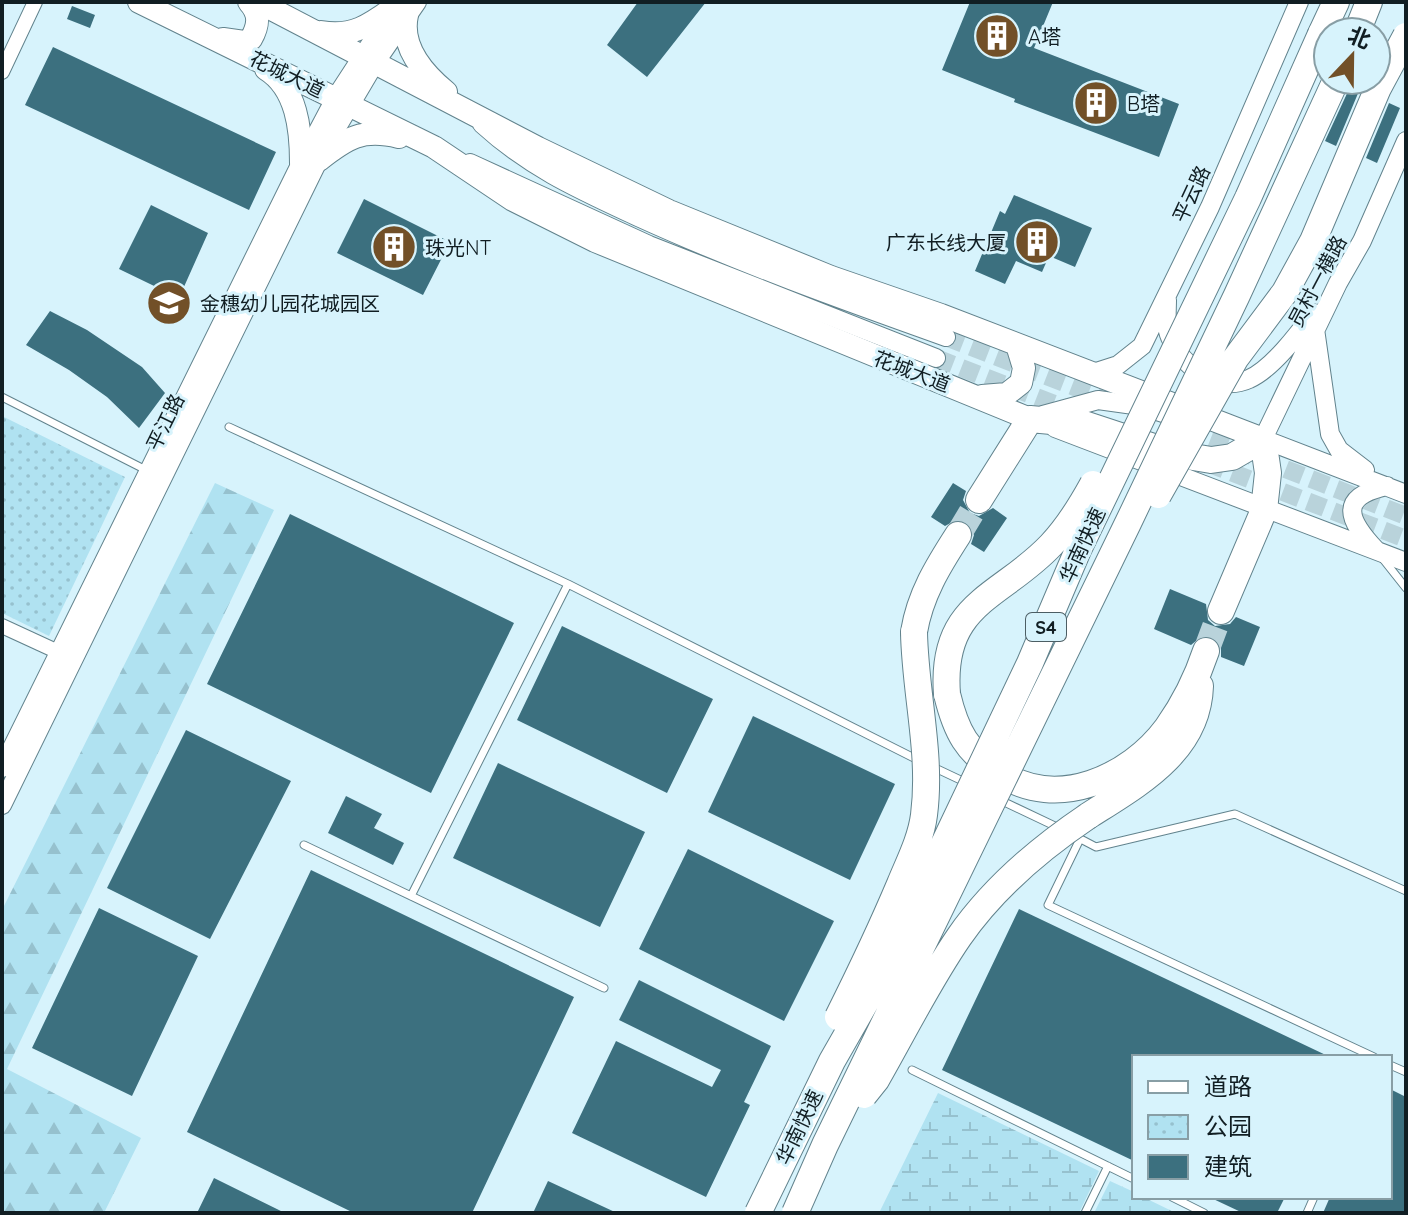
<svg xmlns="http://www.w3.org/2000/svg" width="1408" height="1215" viewBox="0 0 1408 1215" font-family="Quicksand,'Noto Sans SC',sans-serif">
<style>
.forest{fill:url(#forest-firs)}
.wetland{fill:url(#wetland-marsh)}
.park{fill:url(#park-dots)}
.building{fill:#3c707f}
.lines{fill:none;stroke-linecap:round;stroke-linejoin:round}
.tertiary-tunnel{stroke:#b9d3db;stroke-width:18;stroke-dasharray:18 9;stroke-linecap:butt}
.motorway-tunnel{stroke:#b9d3db;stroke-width:26;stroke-dasharray:26 13;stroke-linecap:butt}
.service-casing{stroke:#62838d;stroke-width:9}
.minor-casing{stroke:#62838d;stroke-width:16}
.tertiary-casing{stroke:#62838d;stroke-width:20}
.primary-casing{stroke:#62838d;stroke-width:24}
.motorway-casing{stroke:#62838d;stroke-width:28}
.service{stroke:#fff;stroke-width:7}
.minor{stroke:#fff;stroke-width:14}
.tertiary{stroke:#fff;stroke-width:18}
.primary{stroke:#fff;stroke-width:22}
.motorway{stroke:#fff;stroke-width:26}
.motorway-bridge-casing{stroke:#62838d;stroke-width:28;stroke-linecap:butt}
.motorway-bridge{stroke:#fff;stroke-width:26}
.labels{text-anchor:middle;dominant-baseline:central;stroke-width:6;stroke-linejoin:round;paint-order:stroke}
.shield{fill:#d7f3fc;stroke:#4c5e64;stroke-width:2}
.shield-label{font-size:18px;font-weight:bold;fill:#111e23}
.poi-label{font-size:20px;fill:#111e23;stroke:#d7f3fc;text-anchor:start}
.street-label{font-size:20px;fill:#111e23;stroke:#d7f3fc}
</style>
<defs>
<pattern id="forest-firs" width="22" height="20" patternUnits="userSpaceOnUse" patternTransform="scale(2)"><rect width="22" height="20" fill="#b0e2f1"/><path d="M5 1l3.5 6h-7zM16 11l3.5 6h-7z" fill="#96c1ce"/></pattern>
<pattern id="wetland-marsh" width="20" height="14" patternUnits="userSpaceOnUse" patternTransform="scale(2)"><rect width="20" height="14" fill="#b0e2f1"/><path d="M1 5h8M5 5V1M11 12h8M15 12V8" fill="none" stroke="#96c1ce"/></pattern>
<pattern id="park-dots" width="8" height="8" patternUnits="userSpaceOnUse" patternTransform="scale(2)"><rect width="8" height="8" fill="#b0e2f1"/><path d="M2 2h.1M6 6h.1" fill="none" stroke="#96c1ce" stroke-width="1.8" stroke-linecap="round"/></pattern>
</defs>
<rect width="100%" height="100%" fill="#d7f3fc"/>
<!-- forest -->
<path class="forest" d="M215,483L274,510L7,1069L141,1138L104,1213H2V910Z"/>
<!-- wetland -->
<path class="wetland" d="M938,1093L1099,1171L1079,1213H879Z
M1110,1181L1134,1192V1197H1143L1176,1213H1094Z"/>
<!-- park -->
<path class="park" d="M2,416L125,477L49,636L2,613Z"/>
<!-- building -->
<path class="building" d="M638,2H706L647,77L607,45Z
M970,2H1053L1034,48L1179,104L1159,157L1014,102L1015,99L942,70Z
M72,6L95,15L90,28L67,19Z
M53,47L276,152L249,210L25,105Z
M1350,87L1359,91L1336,146L1325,141Z
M1389,103L1400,108L1377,163L1366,158Z
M1014,195L1092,228L1075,267L1049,256L1042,272L1016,261L1005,284L975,271L1000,211L1005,214Z
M364,199L450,242L423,295L337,253Z
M151,205L208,233L179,298L119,269Z
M50,311L87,330L142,367L165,393L139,428L107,397L69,370L26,345Z
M953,483L966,491L963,500L970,513L979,516L993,508L1007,518L984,552L971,544L974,535L967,522L958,519L945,526L931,517Z
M290,514L514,623L431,793L207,684Z
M1170,589L1206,604L1208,620L1215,626L1230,624L1236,617L1260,627L1244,666L1221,657V647L1212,636H1202L1191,645L1154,629Z
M562,626L713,699L667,793L517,720Z
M753,716L895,784L850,880L708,812Z
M186,730L291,781L210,939L107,888Z
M498,763L645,832L600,927L453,858Z
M346,796L382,814L374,828L404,843L393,865L328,833Z
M688,849L834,921L784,1021L639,949Z
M311,870L574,997L472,1213H354L187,1132Z
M99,908L198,956L132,1096L32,1048Z
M1019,909L1330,1057H1134V1161L942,1070Z
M639,980L771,1046L744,1102L750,1105L706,1197L572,1133L616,1041L712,1087L721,1070L619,1020Z
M1390,1089L1406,1097V1213H1323L1330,1197H1390Z
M214,1178L285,1213H197Z
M548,1181L617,1213H533Z
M1209,1197H1285L1277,1213H1243Z"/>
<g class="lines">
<!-- tertiary-tunnel -->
<path class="tertiary-tunnel" d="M946,337L1113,402
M936,358L1075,412
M1185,430L1406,516
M1207,463L1406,539"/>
<!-- motorway-tunnel -->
<path class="motorway-tunnel" d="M958,535L979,500
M1206,651L1221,611"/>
<!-- service casing -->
<g class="service-casing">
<path id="service" d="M2,397L146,470
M229,427L568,584L918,760
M1383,559L1406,588
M933,767L969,784
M998,799L1059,828
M1073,835L1096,847L1235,814L1406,891
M1080,839L1048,905L1374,1057
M304,845L604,988
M411,896L568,584
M1390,1065L1406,1072
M912,1070L1134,1179
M1172,1197L1204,1213
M1085,1213L1108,1166
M1307,1213L1314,1197"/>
</g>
<!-- minor casing -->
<g class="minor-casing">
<path id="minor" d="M2,72L35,2
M2,626L67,656"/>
</g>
<!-- tertiary casing -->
<g class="tertiary-casing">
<path id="tertiary" d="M482,124C530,168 580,190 638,217C739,263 842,300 946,337
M470,163L649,245L936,358
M1167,300C1167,312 1165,326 1170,337C1182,366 1217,394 1249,379C1272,369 1299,333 1314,313
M1315,329L1330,434L1339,450L1365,470
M1090,374L1118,365L1142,346L1210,207L1299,2
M1043,415L1098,400L1141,406L1188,421
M1055,428L1406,562
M1255,439H1263L1406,494
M1263,439L1338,283L1362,241L1406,141
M1376,550C1348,520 1337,497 1387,486
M2,768L301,163L336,97L390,14
M2,805L323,151L375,63L417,2"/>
</g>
<!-- primary casing -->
<g class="primary-casing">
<path id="primary" d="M139,2L434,147L513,200L595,241L1030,419
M258,2L538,148L669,211L831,277L941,315L1263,439
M407,15C400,46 423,73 446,92
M321,32C353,38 371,24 396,6
M223,39L244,42L251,39C259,25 260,14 249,2
M266,69C297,88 301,130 301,163
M319,160C347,138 362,128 399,137
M982,396L1007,394L1021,383L1024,368L1017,345"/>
</g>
<!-- motorway casing -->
<g class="motorway-casing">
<path id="motorway" d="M1357,32L1369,2
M1321,34L1336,2
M979,500L1030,419L1084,424L1175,454L1211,460L1232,457L1263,439L1268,473L1264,510L1221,611
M914,632C920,595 938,566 958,535
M947,694C956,732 967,752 1000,773C1057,811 1130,778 1167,728C1184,704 1197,678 1206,651
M1088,816C1138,784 1198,752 1200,686"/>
</g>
<!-- service -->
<use href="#service" class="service"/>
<!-- minor -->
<use href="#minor" class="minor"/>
<!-- tertiary -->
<use href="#tertiary" class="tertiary"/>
<!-- primary -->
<use href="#primary" class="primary"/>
<!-- motorway -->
<use href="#motorway" class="motorway"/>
<!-- motorway-bridge casing -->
<g class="motorway-bridge-casing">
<path id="motorway-bridge" d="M1158,495L1235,359L1285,292L1313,241L1378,88L1406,36
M947,694C940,602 1001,598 1051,545C1068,527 1081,506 1093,484
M838,1017C860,973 881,929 900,884C909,862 921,839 924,815C932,754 915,693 914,632
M864,1095L876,1080C903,1033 928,982 959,937C993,888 1039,849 1088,816
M758,1213L832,1061L884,970L1030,663L1078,550L1248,198L1321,34
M795,1213L825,1145L1128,523L1237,295L1336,80"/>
</g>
<!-- motorway-bridge -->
<use href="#motorway-bridge" class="motorway-bridge"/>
</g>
<!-- icons -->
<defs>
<g id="building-disc" transform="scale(2.3)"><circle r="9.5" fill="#725028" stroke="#d7f3fc"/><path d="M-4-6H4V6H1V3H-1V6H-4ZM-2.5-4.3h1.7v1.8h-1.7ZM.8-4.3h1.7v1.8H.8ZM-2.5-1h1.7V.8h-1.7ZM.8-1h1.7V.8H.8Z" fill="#fff"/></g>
<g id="school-disc" transform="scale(2.3)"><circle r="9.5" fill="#725028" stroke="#d7f3fc"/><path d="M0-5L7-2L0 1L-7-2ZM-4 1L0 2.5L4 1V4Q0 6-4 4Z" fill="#fff"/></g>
</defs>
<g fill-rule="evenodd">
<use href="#building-disc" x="997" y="36"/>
<use href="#building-disc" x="1096" y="103"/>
<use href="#building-disc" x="1037" y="242"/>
<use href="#building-disc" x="394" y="247"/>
<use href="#school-disc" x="169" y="303"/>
</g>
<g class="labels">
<!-- shield labels -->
<rect class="shield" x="1026" y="613" width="40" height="28" rx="6"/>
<g class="shield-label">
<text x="1046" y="627">S4</text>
</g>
<!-- poi labels -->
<g class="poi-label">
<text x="1028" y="36">A塔</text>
<text x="1127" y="103">B塔</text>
<text x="1006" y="242" text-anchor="end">广东长线大厦</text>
<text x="425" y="247">珠光NT</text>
<text x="200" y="303">金穗幼儿园花城园区</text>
</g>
<!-- street labels -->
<g class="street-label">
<text transform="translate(287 74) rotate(26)">花城大道</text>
<text transform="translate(1191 194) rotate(-65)">平云路</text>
<text transform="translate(1317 281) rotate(-62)">员村一横路</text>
<text transform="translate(912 371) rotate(21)">花城大道</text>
<text transform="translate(165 422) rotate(-64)">平江路</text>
<text transform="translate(1082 545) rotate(-65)">华南快速</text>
<text transform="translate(799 1127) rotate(-64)">华南快速</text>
</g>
</g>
<!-- border -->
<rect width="1408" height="1215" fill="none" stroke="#111e23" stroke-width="8"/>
<!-- legend -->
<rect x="1132" y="1055" width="260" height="144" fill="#d7f3fc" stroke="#889ea5" stroke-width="2"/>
<rect x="1148" y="1081" width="40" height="12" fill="#ffffff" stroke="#889ea5" stroke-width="2"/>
<text x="1204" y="1095" font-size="24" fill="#111e23">道路</text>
<rect x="1148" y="1115" width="40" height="24" fill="url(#park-dots)" stroke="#889ea5" stroke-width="2"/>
<text x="1204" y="1135" font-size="24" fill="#111e23">公园</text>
<rect x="1148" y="1155" width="40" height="24" fill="#3c707f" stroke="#889ea5" stroke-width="2"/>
<text x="1204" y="1175" font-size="24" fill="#111e23">建筑</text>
<!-- north arrow -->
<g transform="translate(1352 56) rotate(22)"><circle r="38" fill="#d7f3fc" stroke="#889ea5" stroke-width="2"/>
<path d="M0-6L14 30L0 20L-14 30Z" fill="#725028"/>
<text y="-12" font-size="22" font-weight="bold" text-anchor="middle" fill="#111e23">北</text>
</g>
</svg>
